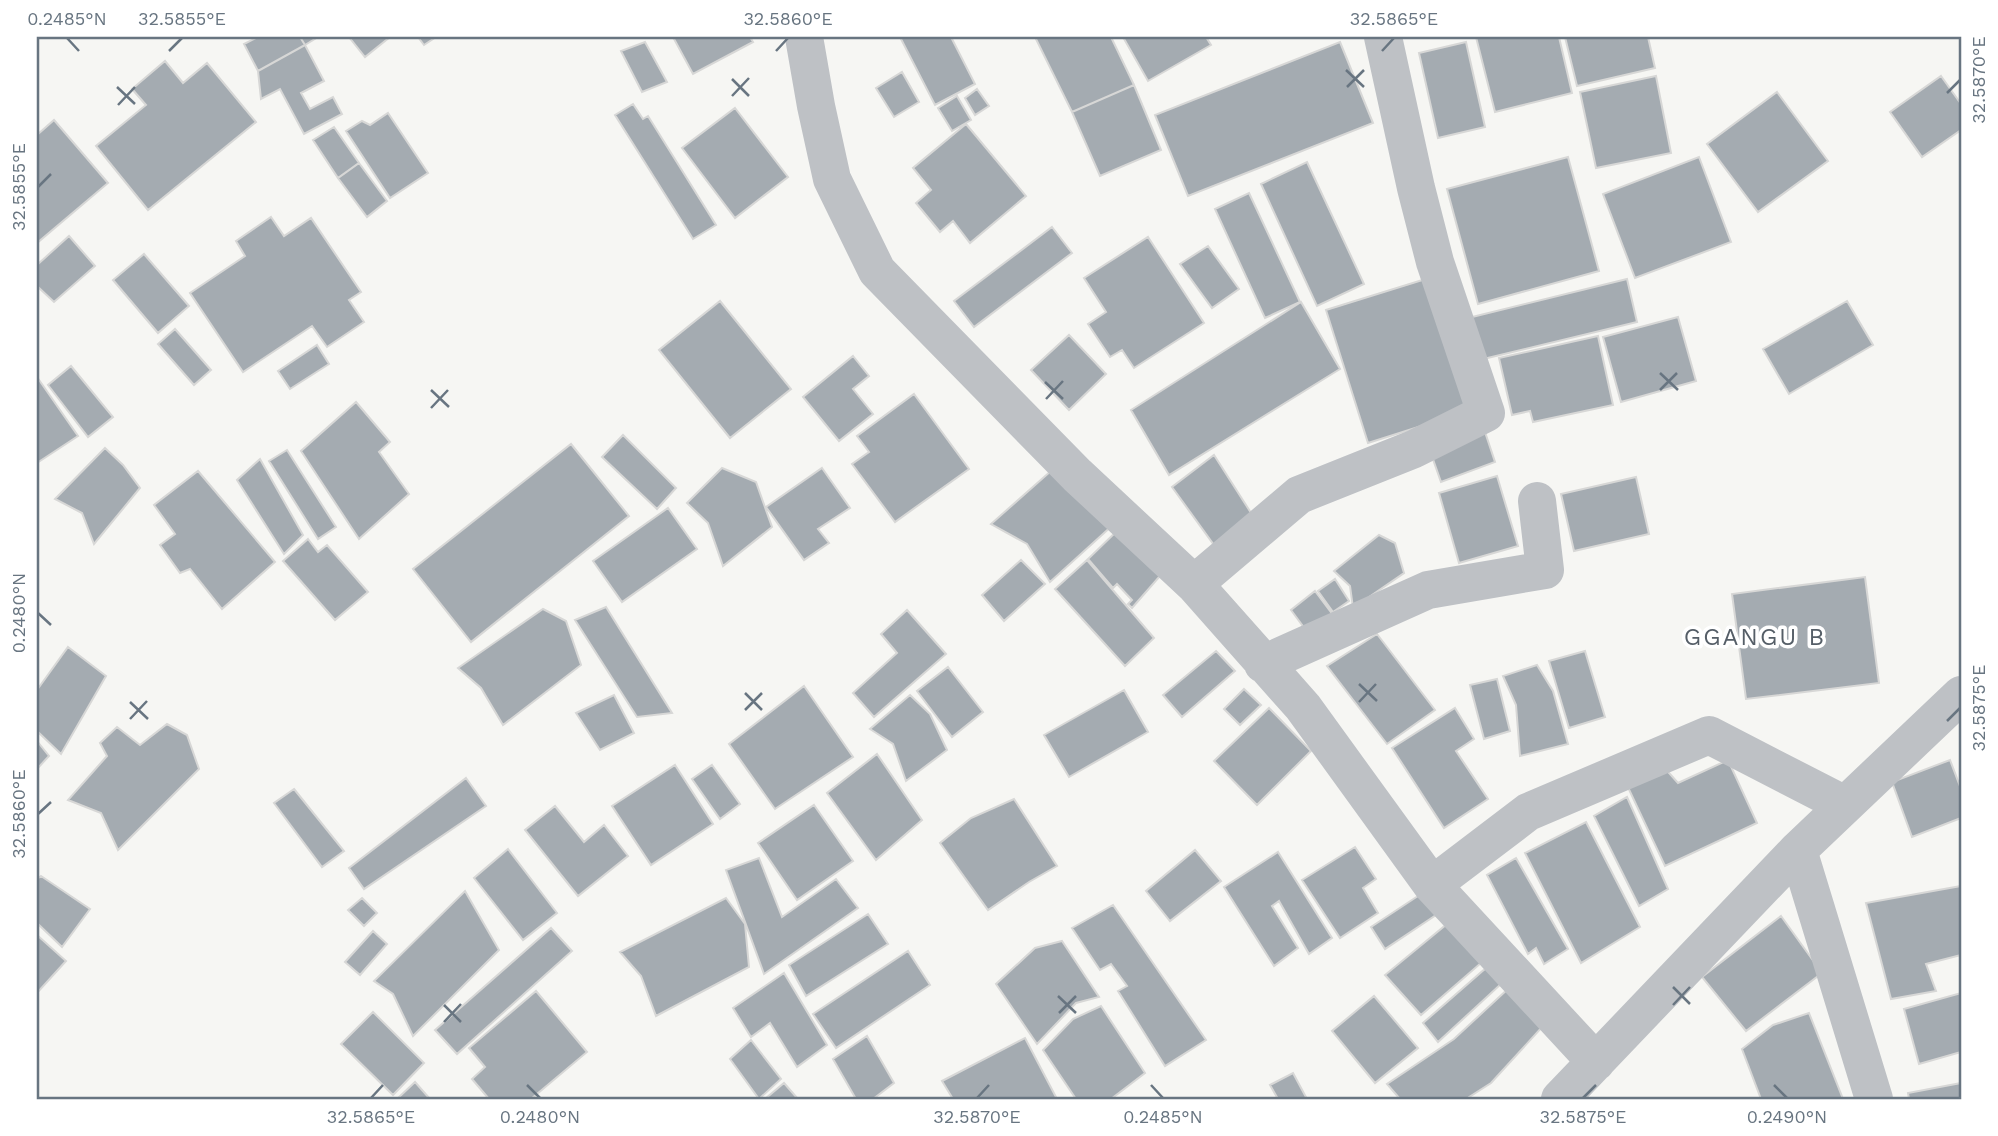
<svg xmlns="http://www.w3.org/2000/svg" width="1998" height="1136" viewBox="0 0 1998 1136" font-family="'Work Sans',sans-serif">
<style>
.building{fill:#a4abb1;stroke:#d7d7d6;stroke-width:2}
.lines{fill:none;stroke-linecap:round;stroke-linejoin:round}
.minor{stroke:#bec1c5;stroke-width:38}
.ticks{fill:none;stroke:#687581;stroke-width:2.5}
.labels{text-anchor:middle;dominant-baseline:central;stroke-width:7;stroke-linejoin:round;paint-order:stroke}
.quarter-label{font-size:24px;letter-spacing:2px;fill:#555e67;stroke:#fff}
.neatline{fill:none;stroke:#687581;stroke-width:2.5}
.ticks-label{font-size:18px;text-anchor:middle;fill:#687581}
</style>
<rect width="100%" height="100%" fill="#f6f6f3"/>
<!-- building -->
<path class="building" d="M258,37H300L305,45L258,71L244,44Z
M300,37H318L305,45Z
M349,37H390L365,57Z
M418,37H436L424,45Z
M673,37H750L753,42L693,74Z
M900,37H951L975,84L935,105Z
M1035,37H1111L1134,85L1072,112Z
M1123,37H1206L1211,45L1148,81Z
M1476,37H1559L1572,93L1495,112Z
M1565,37H1648L1655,68L1577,86Z
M645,42L667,82L642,92L621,51Z
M1340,42L1373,123L1188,196L1155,115Z
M1466,42L1485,127L1438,138L1419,53Z
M305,45L324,81L301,93L310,109L333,97L342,114L304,134L280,89L261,99L258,71Z
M165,61L183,83L207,63L256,122L148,210L96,146L146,105L132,89Z
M902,72L919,102L894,117L876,88Z
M1656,76L1671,153L1596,168L1580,92Z
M1941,76L1961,104V130L1922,157L1890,112Z
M1134,85L1161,150L1100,176L1072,112Z
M977,89L989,106L975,115L965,98Z
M1777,92L1828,161L1758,212L1707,144Z
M957,96L971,120L952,131L938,108Z
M633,104L643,119L648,116L716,225L693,239L615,115Z
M735,108L788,177L735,218L682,148Z
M388,113L428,173L390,198L346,131L362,121L370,125Z
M54,120L108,183L37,243V135Z
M966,124L1026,196L970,243L953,221L940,232L916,203L931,190L913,168Z
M334,127L359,163L338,178L313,140Z
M1568,157L1599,271L1478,304L1447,189Z
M1699,157L1731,242L1635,278L1603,194Z
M1307,162L1364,284L1317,306L1261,184Z
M359,163L387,201L367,217L338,178Z
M1249,193L1300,302L1265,318L1215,209Z
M271,217L284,236L311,218L361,292L349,300L364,322L327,347L312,326L243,372L190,293L245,256L236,241Z
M1052,227L1072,253L974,327L954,301Z
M69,236L95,266L54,302L37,286V265Z
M1148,237L1204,323L1134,368L1122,350L1110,357L1088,324L1106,312L1084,278Z
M1208,246L1239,289L1212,308L1180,264Z
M144,254L189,306L158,333L113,280Z
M1432,277L1475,409L1368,443L1326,310Z
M1627,279L1637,322L1475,361L1464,319Z
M720,301L791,389L730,438L659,350Z
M1847,301L1873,345L1789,394L1763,349Z
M1301,302L1340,369L1169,475L1131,410Z
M1678,317L1696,381L1621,402L1603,337Z
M175,329L211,370L194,385L158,344Z
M1069,335L1106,374L1069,410L1031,370Z
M1598,336L1613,405L1533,422L1530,411L1512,415L1499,358Z
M317,345L329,364L290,389L278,371Z
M853,356L869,376L853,389L873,414L839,441L803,397Z
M71,366L113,417L88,437L48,385Z
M37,377L78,436L37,463Z
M914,394L969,469L895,522L852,464L869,452L857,436Z
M356,402L390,442L379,452L409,494L359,539L301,451Z
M1483,426L1495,462L1441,482L1428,445Z
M623,435L676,488L657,509L602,457Z
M571,444L629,516L471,642L413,569Z
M105,448L123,465L140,488L94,544L82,513L55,499Z
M287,450L336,527L318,539L269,461Z
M1214,455L1253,516L1214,545L1172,487Z
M260,459L303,535L284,554L237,480Z
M722,468L756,482L772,527L723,566L708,523L687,503Z
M822,468L850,508L818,529L829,543L804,560L766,507Z
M1052,470L1114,524L1050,582L1027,544L991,524Z
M198,471L275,562L222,609L190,569L180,573L160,545L175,534L154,505Z
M1497,476L1518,546L1459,563L1439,493Z
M1636,477L1649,534L1574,551L1561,494Z
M668,508L697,549L622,602L593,561Z
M1120,528L1160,576L1132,608L1128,604L1132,600L1117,584L1113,588L1088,559Z
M1379,535L1395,543L1404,573L1353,608L1350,586L1334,571Z
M308,539L318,552L327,545L368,592L335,620L283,561Z
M1021,560L1045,584L1004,621L982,595Z
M1087,560L1154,638L1125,666L1055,589Z
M1865,577L1879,683L1746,699L1732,594Z
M1335,579L1349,601L1333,612L1318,591Z
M1315,591L1336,619L1311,637L1291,610Z
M606,607L672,713L637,717L575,620Z
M543,609L566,621L581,665L503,725L481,688L458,668Z
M907,610L946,654L874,717L853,693L897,653L881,634Z
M1377,634L1435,710L1387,744L1327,666Z
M68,647L106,676L61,754L37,731V690Z
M1216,651L1235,671L1182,717L1163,695Z
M1585,651L1605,717L1569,728L1549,661Z
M1537,665L1553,691L1568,744L1520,756L1516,705L1503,676Z
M948,667L983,712L952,737L917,691Z
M1497,679L1510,731L1484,739L1470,685Z
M804,686L853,757L775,809L729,744Z
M1244,689L1261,705L1240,725L1224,709Z
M1124,690L1148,732L1069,777L1044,735Z
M614,695L634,733L600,750L576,713Z
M910,695L930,714L947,750L906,781L893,744L870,729Z
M1269,708L1311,751L1257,805L1214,761Z
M1455,708L1474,739L1456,751L1488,799L1444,828L1392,748Z
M167,724L187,735L199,769L118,850L101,813L68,800L107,756L100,743L117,727L140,745Z
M37,741L49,756L37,769Z
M877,754L922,820L876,860L827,793Z
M1728,760L1757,823L1665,866L1625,781L1662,765L1678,783Z
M1950,760L1961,789V818L1912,837L1892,782Z
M675,765L713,824L651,865L612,806Z
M712,765L740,804L720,819L692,779Z
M466,778L486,806L364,889L349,868Z
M294,789L344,851L322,867L274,803Z
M1627,797L1668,889L1639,906L1594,816Z
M1014,799L1057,866L1029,882L988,910L940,843L971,818Z
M814,805L853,861L797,900L758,843Z
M555,806L584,842L604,825L628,856L578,896L525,830Z
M1586,822L1640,927L1581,963L1525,853Z
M1355,847L1376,879L1363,888L1378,913L1340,938L1302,880Z
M508,849L557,913L523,940L474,878Z
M1195,850L1221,881L1170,921L1146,891Z
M1278,852L1332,938L1309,954L1279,901L1272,906L1298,948L1274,966L1224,887Z
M759,858L782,917L836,879L858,908L764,974L726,870Z
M1516,858L1568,949L1544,964L1536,948L1528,954L1487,875Z
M41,876L90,909L62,947L37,923V879Z
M1961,886V955L1926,964L1936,991L1891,999L1866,903Z
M465,891L499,950L413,1036L393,994L374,981Z
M1424,892L1439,913L1385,949L1371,927Z
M362,898L377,913L364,926L348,910Z
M726,898L745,924L749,967L656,1016L641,976L620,952Z
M1113,905L1206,1040L1165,1066L1118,991L1127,986L1111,964L1100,970L1072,928Z
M868,914L888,944L806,996L789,965Z
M1781,916L1822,973L1746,1031L1702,977Z
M1447,924L1481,963L1421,1015L1385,975Z
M551,928L572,951L457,1054L435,1030Z
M373,931L387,944L360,975L345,962Z
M37,935L66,961L37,993Z
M1062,941L1099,997L1076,1003L1037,1044L996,984L1035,948Z
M908,951L930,985L836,1048L813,1014Z
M1486,968L1501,984L1438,1042L1423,1023Z
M784,973L827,1045L797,1067L770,1023L751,1037L733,1008Z
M1510,987L1544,1025L1491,1083L1466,1099H1400L1387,1084L1454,1039Z
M536,991L587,1052L531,1099H489L472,1079L485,1067L469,1048Z
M1961,993V1052L1919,1064L1904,1009Z
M1374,996L1418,1048L1375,1083L1332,1031Z
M1101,1006L1145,1073L1111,1099H1076L1043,1050L1073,1019Z
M373,1012L424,1063L393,1095L341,1044Z
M1809,1013L1843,1099H1761L1742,1049L1773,1025Z
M867,1036L894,1083L873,1099H856L833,1059Z
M1025,1038L1057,1099H953L942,1081Z
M751,1040L781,1079L759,1099L730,1059Z
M1293,1073L1307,1099H1278L1270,1085Z
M415,1082L430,1099H397Z
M784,1083L798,1099H765Z
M1961,1083V1099H1909L1908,1093Z"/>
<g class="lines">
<!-- minor -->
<path class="minor" d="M804,37L816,106L832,179L877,271L1077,475L1194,584L1303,707L1432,885L1596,1062
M1194,584L1299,495L1414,449L1486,413L1435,262L1416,188L1383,37
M1263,664L1428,590L1545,570L1537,501
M1798,850L1874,1099
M1432,885L1528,812L1709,735L1845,805
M1560,1099L1798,850L1961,695"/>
</g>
<!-- ticks -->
<path class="ticks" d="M67,38L79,51M169,51L182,38M776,51L788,38M1382,51L1394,38M1346,70L1364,87M732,79L749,96M117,87L135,104M1347,87L1364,70M1947,93L1960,80M732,96L749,78M118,105L135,87M38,187L51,174M1660,373L1678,390M1045,382L1063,399M431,390L449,407M1660,390L1677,373M1046,399L1063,381M431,408L448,390M38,613L51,625M1359,684L1377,701M745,693L762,710M130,702L148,719M1359,702L1376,684M745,710L762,693M130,719L147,701M1947,721L1960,708M38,814L51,802M1673,987L1690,1004M1058,996L1076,1013M444,1005L461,1022M1673,1005L1690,987M1059,1013L1076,996M444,1022L461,1004M527,1085L540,1098M1151,1085L1163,1098M1774,1085L1787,1098M371,1098L383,1085M977,1098L989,1085M1583,1098L1596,1085"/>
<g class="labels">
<!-- quarter labels -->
<g class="quarter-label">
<text x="1755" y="637">GGANGU B</text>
</g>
</g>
<!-- border -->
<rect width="1998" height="1136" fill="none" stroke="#ffffff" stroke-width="77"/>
<rect x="38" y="38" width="1922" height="1060" class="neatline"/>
<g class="ticks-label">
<text x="67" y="25">0.2485°N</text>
<text x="182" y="25">32.5855°E</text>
<text x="788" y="25">32.5860°E</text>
<text x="1394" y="25">32.5865°E</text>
<text transform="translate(1979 80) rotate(-90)" y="6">32.5870°E</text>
<text transform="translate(19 187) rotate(-90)" y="6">32.5855°E</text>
<text transform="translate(19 613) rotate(-90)" y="6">0.2480°N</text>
<text transform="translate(1979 708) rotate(-90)" y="6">32.5875°E</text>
<text transform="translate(19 814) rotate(-90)" y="6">32.5860°E</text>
<text x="371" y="1123">32.5865°E</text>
<text x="540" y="1123">0.2480°N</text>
<text x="977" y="1123">32.5870°E</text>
<text x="1163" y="1123">0.2485°N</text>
<text x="1583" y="1123">32.5875°E</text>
<text x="1787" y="1123">0.2490°N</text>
</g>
</svg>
